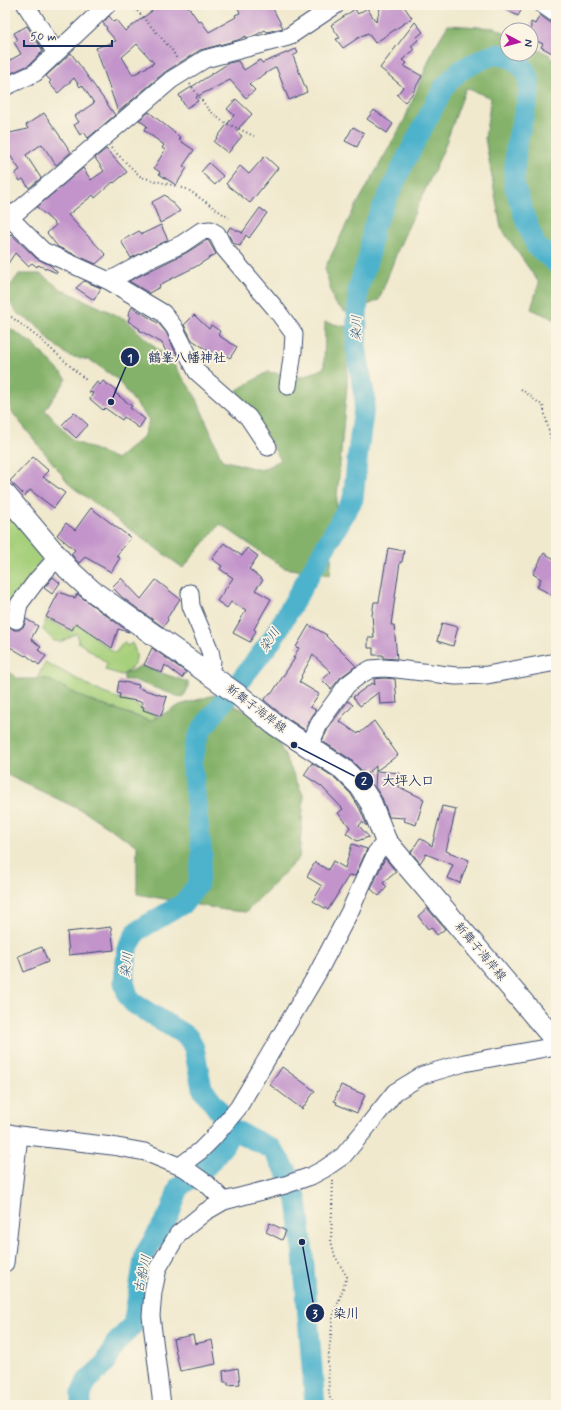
<svg xmlns="http://www.w3.org/2000/svg" width="561" height="1410" viewBox="0 0 561 1410" font-family="Mynerve,'Klee One',sans-serif">
<style>
.green{fill:#a7d07b;stroke:#61806c}
.forest{fill:#85b26b;stroke:#507064}
.lines{fill:none;stroke-linecap:round;stroke-linejoin:round}
.river{stroke:#4db2cc;stroke-width:21}
.building{fill:#c294cb;fill-rule:evenodd}
.minor-casing{stroke:#3b4b6f;stroke-width:19}
.major-casing{stroke:#3b4b6f;stroke-width:23}
.path{stroke:#3b4b6f;stroke-width:2;stroke-dasharray:1 3;stroke-linecap:butt}
.minor{stroke:#fff;stroke-width:17}
.major{stroke:#fff;stroke-width:21}
.labels{text-anchor:middle;dominant-baseline:central;stroke-width:3.5;stroke-linejoin:round;paint-order:stroke}
.street-label{font-size:12px;fill:#1b2f5e;stroke:#fcf5e5}
.water-label{font-size:13px;font-style:italic;fill:#2a567f;stroke:#fcf5e5}
.leader{fill:none;stroke:#1b2f5e;stroke-width:1.5}
.callout-dot{fill:#1b2f5e;stroke:#fcf5e5;stroke-width:1.5}
.mark-label{font-size:12px;text-anchor:middle;font-weight:bold;fill:#fff}
.callout-label{font-size:13px;text-anchor:middle;font-weight:bold;fill:#1b2f5e;stroke:#fcf5e5;stroke-width:3.5;stroke-linejoin:round;paint-order:stroke}
</style>
<rect width="100%" height="100%" fill="#fcf5e5"/>
<filter id="ink" filterUnits="userSpaceOnUse"><feTurbulence type="fractalNoise" baseFrequency=".025" numOctaves="2"/><feDisplacementMap in="SourceGraphic" scale="8" xChannelSelector="R" yChannelSelector="G"/><feConvolveMatrix kernelMatrix="1 2 1 2 8 2 1 2 1" color-interpolation-filters="sRGB"/></filter>
<filter id="wash" filterUnits="userSpaceOnUse"><feTurbulence type="fractalNoise" baseFrequency=".012" numOctaves="4" result="noise"/><feDisplacementMap in="SourceGraphic" scale="16" xChannelSelector="R" yChannelSelector="G"/><feGaussianBlur stdDeviation="0.9" result="paint"/><feColorMatrix in="noise" values="0 0 0 0 0 0 0 0 0 0 0 0 0 0 0 0 0 1.4 0 .05"/><feComposite in="paint" operator="in"/></filter>
<g filter="url(#wash)">
<rect width="100%" height="100%" fill="#f0e9ce"/>
<!-- green -->
<path class="green" d="M11,513L45,556L15,598L5,615V528Z
M79,617L96,628L94,637L115,653L124,642L127,646L132,643C140,659 136,666 122,675L105,670L107,663L78,642L77,633L61,642L54,641L43,630L46,619L70,631Z
M45,662L103,693L129,702L142,708L141,710L157,716L151,721L88,700L47,679H37Z"/>
<!-- forest -->
<path class="forest" d="M448,25L496,28L507,34V54H531V46L550,55L556,65V320L531,309L539,283L501,228L485,138L491,98L466,88L443,151L399,247L379,300L348,314L334,303L325,268L352,213L404,121L434,48Z
M19,274H40L61,289L125,319L174,365L196,397L222,460L261,470L281,460L237,390L268,372L302,377L324,368L325,322L348,327L347,385L330,575L284,568L220,524L183,568L71,486L12,412L5,395V325L33,344L67,379L45,410L74,441L117,459L143,437L149,420L116,378L90,360L69,356L49,340L37,325L18,314L5,296V293Z
M141,666L188,682V688L183,698L133,680H124V674Z
M5,668L18,679H47L88,700L150,721L180,705L214,695L251,714L278,741L304,797L299,858L246,912L225,910L137,894V846L85,812L5,774Z"/>
<g class="lines">
<!-- river -->
<path class="river" d="M81,1405V1394L87,1381L106,1363L116,1343L133,1325L145,1254L170,1213L179,1187L207,1166L224,1145L232,1129
M315,1405L302,1242L297,1201L289,1175L272,1149L232,1129L226,1121L202,1088L194,1048L188,1037L133,1003L128,996L124,982L127,949L137,931L184,903L198,884L202,854L197,815L192,763L197,739L202,729L272,640L353,499L358,452L365,400L356,347L358,289L369,256L373,228L406,159L444,87L456,74L464,68L487,57L497,54L504,55L511,58L517,62L524,69L529,78V94L516,146L514,184L525,218L536,246L556,263"/>
</g>
<g id="blocks">
<!-- building -->
<path class="building" d="M148,5H187L199,22L201,21L209,32L236,17L235,15L240,13L237,5H271L283,28L267,32L265,30L256,35L247,38L246,36L238,40L200,50L165,72L118,112L96,48L116,41L106,29L107,28L103,23L109,16L114,22L116,20L125,31L152,11ZM137,44L154,63L133,75L122,57Z
M381,5H403L412,18L375,43L368,33L361,36L343,48L336,39L340,38L331,25L355,9L358,14L367,8L376,22Z
M497,5H524L518,16Z
M540,15L556,27V55L541,47L543,44L531,38V22L535,24Z
M415,22L423,32L417,37L418,40L411,46L414,50L402,60L407,63L404,66L422,76L412,94L405,102L397,95L403,87L380,68Z
M27,26L43,51L29,65L9,74L5,67V63L21,54L14,42L18,40L14,33Z
M296,49L298,53L293,56L307,92L289,100L276,67L249,84L255,90L246,98L230,80L196,97L198,101L186,108L179,95L229,63L238,61L244,70L260,60L262,63Z
M71,53L115,115L88,138L84,132L80,135L74,125L79,122L75,116L94,103L82,85L80,87L74,78L58,93L49,83L51,81L46,76Z
M236,99L252,114L236,131L242,136L228,153L214,142L234,115L227,109Z
M374,110L393,124L387,133L367,119Z
M149,112L181,138L179,140L194,150L183,166L187,168L176,185L159,174L160,172L154,168L165,150L162,148L164,145L144,130L147,126L139,120Z
M44,113L71,152L56,165L42,144L26,155L41,178L29,188L23,179L20,181L15,173L20,170L5,148V134L28,129L26,125Z
M353,127L364,133L357,147L345,141Z
M106,149L127,172L114,183L113,182L95,198L93,195L68,215L106,255L96,264L58,247L47,233L56,225L37,207L83,168L91,180L104,171L95,158Z
M265,156L278,168L250,203L226,184L240,166L249,174Z
M209,163L223,176L215,185L201,172Z
M165,195L180,211L171,217L160,223L152,202Z
M260,208L267,213L249,238L246,235L240,246L233,243L227,232L230,227L243,233H242Z
M161,225L168,240L131,258L121,241L139,231L142,234Z
M11,234L36,258L50,265L57,272V273L38,265L37,267L32,263L28,266L15,253L5,268V240Z
M208,240L216,254L195,267L159,285L160,287L149,293L129,281L186,253L205,241Z
M84,281L101,288L94,300L76,288Z
M132,307L158,323L166,332L177,355L169,358L162,343L139,330L140,329L128,321L130,316L128,315Z
M194,315L209,329L211,325L220,331L218,335L237,347L230,358L224,354L221,359L192,340L184,325Z
M103,381L116,390L115,393L132,406L130,408L145,419L139,428L124,417L122,420L105,408L103,410L90,399L93,393L89,392L97,382L100,385Z
M74,412L88,425L76,438L62,425Z
M33,457L49,471L43,477L65,493L54,508L30,490L25,496L10,481Z
M91,508L131,538L116,556L120,558L111,572L85,557L79,563L71,554L75,550L57,535L66,523L75,530Z
M224,543L242,556L247,548L258,556L249,569L263,580L255,590L271,599L254,629L256,631L250,642L233,633L246,610L231,602L227,608L217,601L233,578L220,569L222,566L212,559Z
M388,548L404,551L402,562H400L391,625H394L397,659L383,658V655H373V648H368V638H374L372,615L374,602H379Z
M544,553L556,560V597L537,587L541,579L533,574Z
M53,577L60,583L52,594L44,588Z
M121,578L141,599L156,580L180,599L167,618L168,620L163,627L123,598L112,587Z
M59,592L75,598L77,594L129,632L118,629L112,648L76,623L72,630L46,617Z
M26,619L38,626L31,639L41,647L38,650L46,656L39,665L26,655L25,656L5,644V628L7,625L14,630H19L24,626Z
M442,623L458,627L453,646L437,641Z
M309,625L327,635L326,636L356,666L341,677L331,689L322,680L331,672L313,655L301,676L302,677L299,682L319,694L310,707L316,710L311,718L305,730L281,714L264,700L271,692L272,693L295,658H293L299,648L296,647Z
M152,648L186,672L182,678L165,665L162,673L144,665Z
M384,678L395,679L397,703L380,704L379,692L360,706L353,697L372,683L375,685L374,679Z
M119,681L139,685L138,688L167,697L161,716L143,710L144,707L141,706L143,702L119,698L120,694L117,693Z
M348,701L353,705L339,721L358,734L359,732L360,733L374,721L398,755L376,771V766L366,775L350,759L322,741L329,727Z
M312,763L335,778L351,794L360,809L367,826L362,822L359,826L369,837L357,841L346,833L350,827L338,813L343,809L321,786L304,775Z
M376,771L400,773L399,787L424,799L416,825L404,821L405,818L389,817L382,798L375,787Z
M442,806L456,809L446,851L469,860L460,883L447,878L453,865L426,854L420,863L411,852L420,838L432,846Z
M352,844L367,849L355,876L349,875L328,910L313,901L322,886L307,877L315,862L328,870L333,861L345,868Z
M385,858L396,872L383,883L387,887L379,896L371,889Z
M427,908L445,929L437,935L431,927L428,929L418,916Z
M111,927L114,950L69,955L67,932Z
M42,947L48,962L24,972L18,956Z
M282,1067L315,1091L302,1109L270,1085Z
M341,1085L365,1095L357,1113L336,1104L337,1102L334,1101Z
M270,1223L286,1231L282,1240L266,1232Z
M193,1335L195,1344L212,1340L216,1364L180,1371L173,1339Z
M238,1368L240,1384L228,1385V1382H224L223,1371Z"/>
</g>
</g>
<g filter="url(#ink)">
<use href="#blocks" fill-opacity="0" stroke="#3b4b6f" stroke-width="1"/>
<g class="lines">
<!-- minor casing -->
<g class="minor-casing">
<path id="minor" d="M26,5L56,53
M543,5L556,14
M5,87L35,73L107,5
M5,210L9,217L43,251L109,281L163,313L174,327L197,372L248,417L268,447
M5,222L171,80L205,59L288,37L336,5
M109,281L150,259L182,244L201,231L210,230L217,234L224,248L275,308L294,334L293,351L288,386
M190,593L191,606L210,651L212,661L210,676
M16,620L19,604L37,580L58,557
M309,747L320,722L347,685L360,675L371,669L383,668L397,669L456,676L487,675L556,662
M5,1132L19,1135L112,1146L145,1152L186,1169L207,1184L224,1201
M180,1166L200,1151L213,1138L238,1108L317,974L350,911L376,853L386,841
M5,1263L19,1135
M162,1405L151,1316L153,1292L158,1268L178,1234L205,1212L224,1201L285,1185L311,1176L324,1169L343,1156L363,1132L395,1092L423,1075L464,1063L556,1046"/>
</g>
<!-- major casing -->
<g class="major-casing">
<path id="major" d="M5,494L68,569L91,590L241,697L274,724L343,769L360,786L371,803L386,841L556,1041"/>
</g>
<!-- path -->
<path class="path" d="M132,5L172,50L177,59
M190,84L208,109L222,121L254,136
M111,148L141,177L187,189L229,218
M5,312L40,339L86,380
M521,389L543,406L556,461
M333,1180L331,1241L335,1256L347,1277L333,1317L328,1362L329,1396L334,1405"/>
<!-- minor -->
<use href="#minor" class="minor"/>
<!-- major -->
<use href="#major" class="major"/>
</g>
</g>
<g class="labels">
<!-- street labels -->
<g class="street-label">
<text transform="translate(256 709) rotate(37)">新舞子海岸線</text>
<text transform="translate(480 952) rotate(50)">新舞子海岸線</text>
</g>
<!-- water labels -->
<g class="water-label">
<text transform="translate(357 328) rotate(-88)">染川</text>
<text transform="translate(270 640) rotate(-56)">染川</text>
<text transform="translate(127 965) rotate(-84)">染川</text>
<text transform="translate(143 1274) rotate(-78)">古船川</text>
</g>
</g>
<!-- callouts -->
<path class="leader" d="M111 402L130 357M294 745L364 781M302 1242L315 1313"/>
<g class="callout-dot">
<circle cx="111" cy="402" r="4"/>
<circle cx="294" cy="745" r="4"/>
<circle cx="302" cy="1242" r="4"/>
<circle cx="130" cy="357" r="10"/>
<circle cx="364" cy="781" r="10"/>
<circle cx="315" cy="1313" r="10"/>
</g>
<g class="mark-label">
<text x="130" y="362">1</text>
<text x="364" y="785">2</text>
<text x="315" y="1318">3</text>
</g>
<g class="callout-label">
<text x="187" y="362">鶴峯八幡神社</text>
<text x="408" y="785">大坪入口</text>
<text x="346" y="1318">染川</text>
</g>
<!-- margin -->
<rect width="561" height="1410" fill="none" stroke="#fcf5e5" stroke-width="20"/>
<!-- north arrow -->
<g transform="translate(519 42) rotate(97)"><circle r="19" fill="#fcf5e5" stroke="#a2a6af"/>
<path d="M0-3L7 15L0 10L-7 15Z" fill="#b5179e"/>
<text y="-6" font-size="11" font-weight="bold" text-anchor="middle" fill="#1b2f5e">N</text>
</g>
<!-- scale -->
<path d="M24 40v6h88v-6" fill="none" stroke="#1b2f5e" stroke-width="2"/>
<text x="30" y="40" font-size="12" fill="#1b2f5e" stroke="#fcf5e5" stroke-width="3" paint-order="stroke">50 m</text>
</svg>
